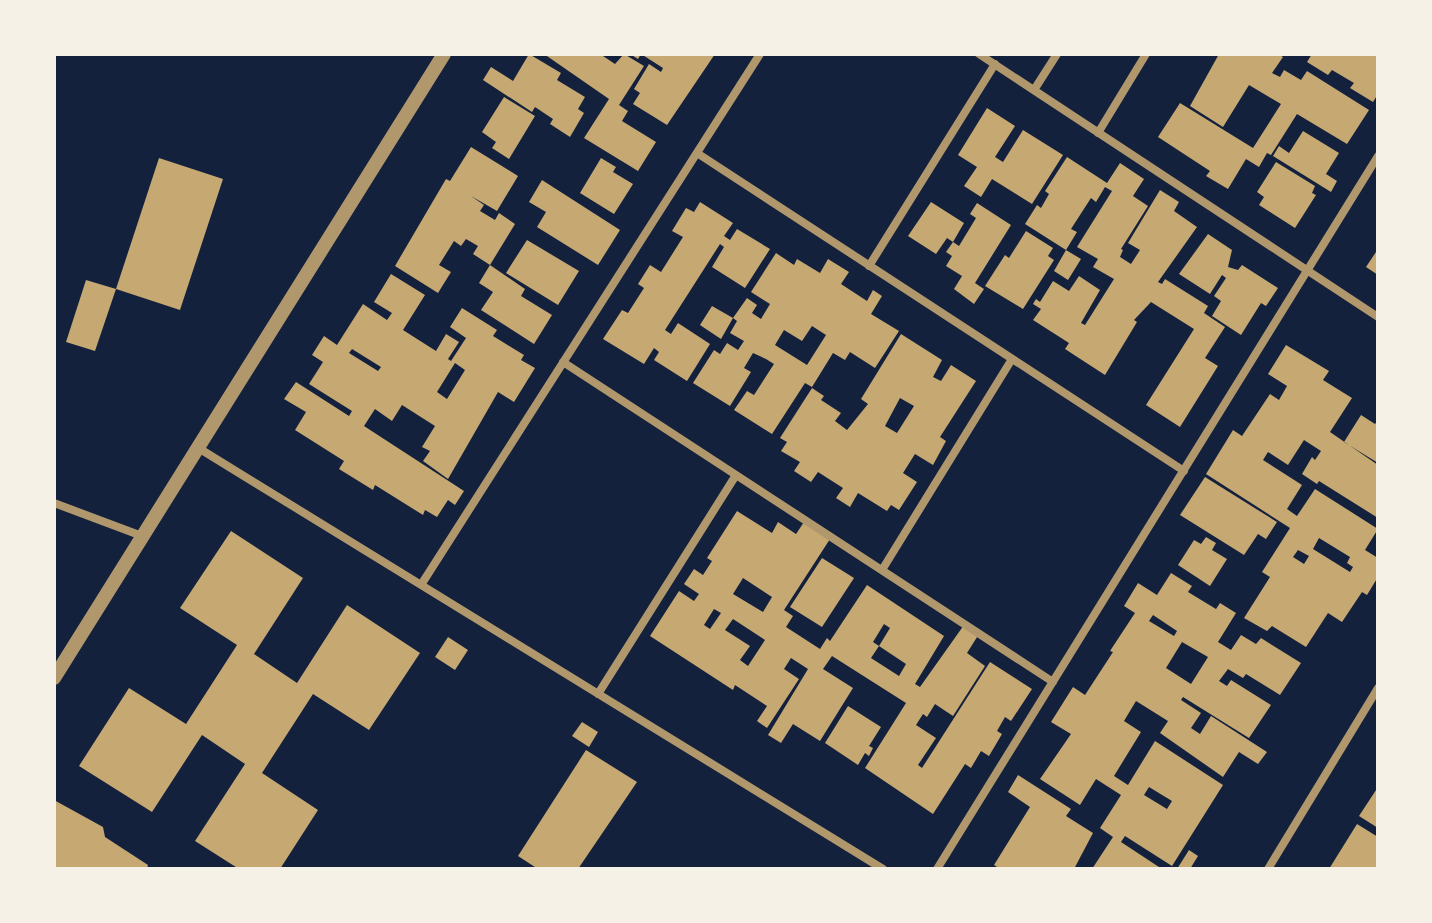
<svg xmlns="http://www.w3.org/2000/svg" width="1432" height="923" viewBox="0 0 1432 923" font-family="Lato,sans-serif">
<style>
.building{fill:#c6a872;fill-rule:evenodd}
.lines{fill:none;stroke-linecap:round;stroke-linejoin:round}
.minor{stroke:#b1986c;stroke-width:8}
.tertiary{stroke:#b1986c;stroke-width:14}
</style>
<rect width="100%" height="100%" fill="#14213d"/>
<!-- building -->
<path class="building" d="M529,54L561,73L557,80L585,97L578,109L584,113L570,137L550,124L553,119L535,107L532,112L483,80L491,67L513,81Z
M544,54H600L615,64L624,54L644,66L619,105L628,111L622,121L656,142L638,171L584,138L609,99Z
M630,54H715L667,125L633,104L640,93L634,89L649,64L661,72L663,68L641,54L638,59Z
M1219,54H1278L1283,57L1272,73L1280,77L1284,70L1301,80L1307,71L1369,110L1347,144L1297,114L1271,155L1267,153L1259,167L1246,159L1228,189L1206,176L1210,171L1158,137L1180,103L1253,148L1281,104L1249,85L1223,127L1190,106Z
M1312,54H1378V94L1373,102L1350,88L1354,83L1332,70L1328,75L1307,62Z
M504,97L535,116L509,159L492,148L496,142L482,132Z
M987,108L1015,126L995,157L1003,162L1023,130L1063,155L1032,204L992,179L981,197L964,186L977,167L958,155Z
M1303,131L1339,153L1326,174L1337,181L1331,192L1273,156L1279,146L1289,153Z
M471,147L518,176L497,211L471,196L484,205L480,211L495,220L499,213L515,224L490,265L473,254L478,246L466,239L461,246L454,241L439,265L451,272L438,293L395,266L446,179L450,181Z
M1067,157L1107,183L1120,163L1144,179L1133,196L1148,206L1121,249L1123,250L1120,257L1131,264L1140,250L1128,243L1160,190L1179,202L1174,211L1197,227L1158,282L1162,284L1165,279L1208,306L1204,313L1225,327L1205,358L1218,366L1180,427L1146,405L1194,329L1151,302L1134,320L1137,322L1105,375L1065,349L1069,343L1033,320L1041,309L1033,304L1036,299L1040,302L1053,281L1069,291L1079,276L1100,290L1081,323L1085,325L1114,279L1093,267L1098,259L1077,247L1112,191L1105,187L1096,202L1091,198L1071,229L1077,232L1066,250L1025,224L1037,205L1041,208L1049,194L1045,191Z
M159,158L223,179L180,310L116,289L95,351L66,342L86,280L116,289Z
M601,158L616,167L613,172L633,184L614,214L580,193Z
M1276,162L1315,186L1312,193L1316,195L1295,228L1259,205L1264,197L1257,192Z
M542,180L620,230L598,265L537,227L546,212L529,202Z
M700,202L733,223L724,236L730,240L737,229L770,249L745,288L712,267L724,247L720,244L665,330L671,334L678,323L710,344L687,381L654,360L659,352L654,348L644,364L603,339L622,310L628,313L644,288L638,284L650,265L661,272L683,237L672,231L686,208L694,212Z
M931,202L964,223L953,242L947,238L936,254L908,236Z
M977,203L1011,225L975,283L984,289L974,304L954,289L962,276L946,266L952,256L946,252L953,242L959,246L976,218L970,214Z
M1026,231L1053,248L1048,256L1054,260L1023,309L985,286L1005,255L1009,258Z
M1208,234L1232,250L1228,267L1238,270L1242,265L1278,288L1266,306L1261,303L1241,335L1212,316L1221,301L1214,296L1226,278L1222,275L1210,294L1179,274Z
M527,240L579,271L558,305L506,273Z
M1378,249V275L1366,267Z
M1066,250L1081,259L1068,280L1054,271Z
M776,253L794,265L797,259L820,273L828,259L849,272L841,284L867,301L873,290L882,296L871,314L899,331L875,368L850,352L845,360L833,353L812,387L805,383L772,434L734,410L747,391L754,395L774,364L766,359L753,353L744,368L751,372L730,406L693,383L714,350L720,354L727,343L738,350L744,341L730,333L737,321L733,318L747,298L757,305L752,313L761,319L770,304L751,292ZM812,326L826,335L807,365L775,345L784,330L802,341Z
M490,265L525,289L521,296L552,315L534,344L481,310L493,292L479,283Z
M391,274L425,295L403,330L436,351L446,334L459,342L448,359L451,361L466,338L450,327L462,308L497,330L493,336L524,355L521,360L535,368L514,402L498,392L448,479L423,461L430,451L422,447L435,426L402,405L392,421L375,409L364,426L464,491L455,505L448,500L437,517L425,510L423,515L375,485L373,490L339,469L344,461L295,430L306,412L284,399L296,382L349,416L352,411L309,384L323,362L312,355L324,336L337,345L363,304L387,320L392,313L374,302ZM352,349L381,367L378,371L349,353ZM455,363L465,370L447,399L437,392Z
M712,306L733,318L721,339L700,325Z
M901,334L942,360L933,377L941,381L951,365L976,381L940,437L946,441L933,465L915,454L903,473L917,482L899,510L891,505L887,511L858,493L850,507L836,498L843,488L818,472L811,482L794,471L800,462L781,451L787,442L780,438L812,388L824,396L821,400L841,413L835,421L847,430L868,404L861,399ZM900,398L914,406L897,433L885,426Z
M1286,345L1329,371L1323,380L1352,398L1330,432L1378,465V518L1319,481L1317,484L1302,474L1312,457L1315,460L1321,451L1304,440L1288,465L1268,452L1263,460L1302,485L1287,509L1297,516L1315,489L1378,529L1365,550L1378,558V577L1367,595L1362,592L1342,622L1328,613L1306,647L1272,626L1267,631L1244,618L1270,577L1262,572L1290,528L1206,474L1233,430L1242,436L1270,394L1279,400L1287,386L1268,374ZM1319,538L1350,557L1347,563L1353,567L1350,572L1313,549ZM1298,550L1309,556L1304,564L1293,557Z
M1361,415L1375,424L1378,420V463L1344,442Z
M1205,477L1277,522L1266,539L1258,534L1244,555L1180,515Z
M737,511L772,533L778,522L796,534L804,522L830,539L784,610L793,616L786,627L820,649L827,638L830,641L867,585L944,636L915,684L920,687L964,625L979,634L967,653L985,666L953,716L935,704L927,717L923,714L916,725L936,738L918,765L922,768L990,662L1032,689L1011,721L1005,717L997,731L1002,734L989,756L981,751L971,768L965,764L933,814L865,768L906,703L832,656L823,669L853,688L820,741L793,724L781,743L768,735L808,669L791,658L784,669L799,679L767,728L757,721L767,706L735,685L733,690L650,636L679,591L694,601L699,594L684,584L694,569L703,575L712,561L707,558ZM743,578L772,597L763,612L733,594ZM714,609L721,613L710,629L704,625ZM733,619L765,640L748,666L740,660L750,646L725,630ZM884,624L890,628L879,646L906,664L899,676L871,658L879,646L873,642Z
M231,531L303,578L254,654L297,683L347,605L420,653L369,730L313,694L262,773L318,810L280,869H239L195,841L245,764L202,735L152,812L79,766L129,688L186,724L237,645L180,608Z
M1206,537L1216,543L1212,550L1227,559L1210,586L1178,565L1194,540L1201,544Z
M822,558L854,578L822,627L790,607Z
M1171,573L1192,586L1188,592L1216,609L1220,603L1236,613L1218,642L1231,650L1241,635L1256,644L1261,638L1301,663L1280,695L1246,674L1243,678L1228,669L1219,681L1227,686L1231,680L1271,705L1249,738L1183,697L1181,700L1201,713L1191,728L1200,734L1211,716L1267,752L1258,764L1239,752L1223,777L1160,733L1168,721L1136,701L1124,721L1141,732L1114,776L1128,785L1155,741L1223,785L1172,866L1125,836L1121,842L1162,869H1092L1113,837L1100,828L1121,795L1096,779L1080,805L1040,779L1071,734L1051,722L1073,687L1085,695L1113,652L1110,651L1135,613L1124,606L1138,583L1157,595ZM1153,615L1177,631L1174,636L1149,621ZM1182,642L1208,657L1191,684L1166,668ZM1149,787L1172,801L1167,809L1144,795Z
M448,637L468,650L455,670L435,657Z
M848,706L881,727L869,746L873,748L869,756L865,753L858,765L825,743Z
M582,722L598,732L589,747L572,736Z
M586,750L637,782L578,869H538L518,856Z
M1018,775L1071,809L1066,816L1093,833L1074,869H1000L994,865L1030,807L1008,792Z
M1378,787V828L1359,816Z
M54,800L103,827L105,837L148,865L147,869H54Z
M1357,824L1378,837V869H1329Z
M1189,850L1198,856L1190,869H1177Z"/>
<g class="lines">
<!-- minor -->
<path class="minor" d="M979,54L1378,317
M1034,90L1057,54
M1098,133L1146,54
M697,153L1184,471
M869,266L995,64
M563,362L1053,682
M200,449L883,869
M54,503L142,536
M882,570L1012,359
M421,585L760,54
M598,694L736,475
M937,869L1378,156
M1268,869L1378,688"/>
<!-- tertiary -->
<path class="tertiary" d="M54,678L444,54"/>
</g>
<!-- border -->
<rect width="1432" height="923" fill="none" stroke="#f6f1e7" stroke-width="112"/>
</svg>
